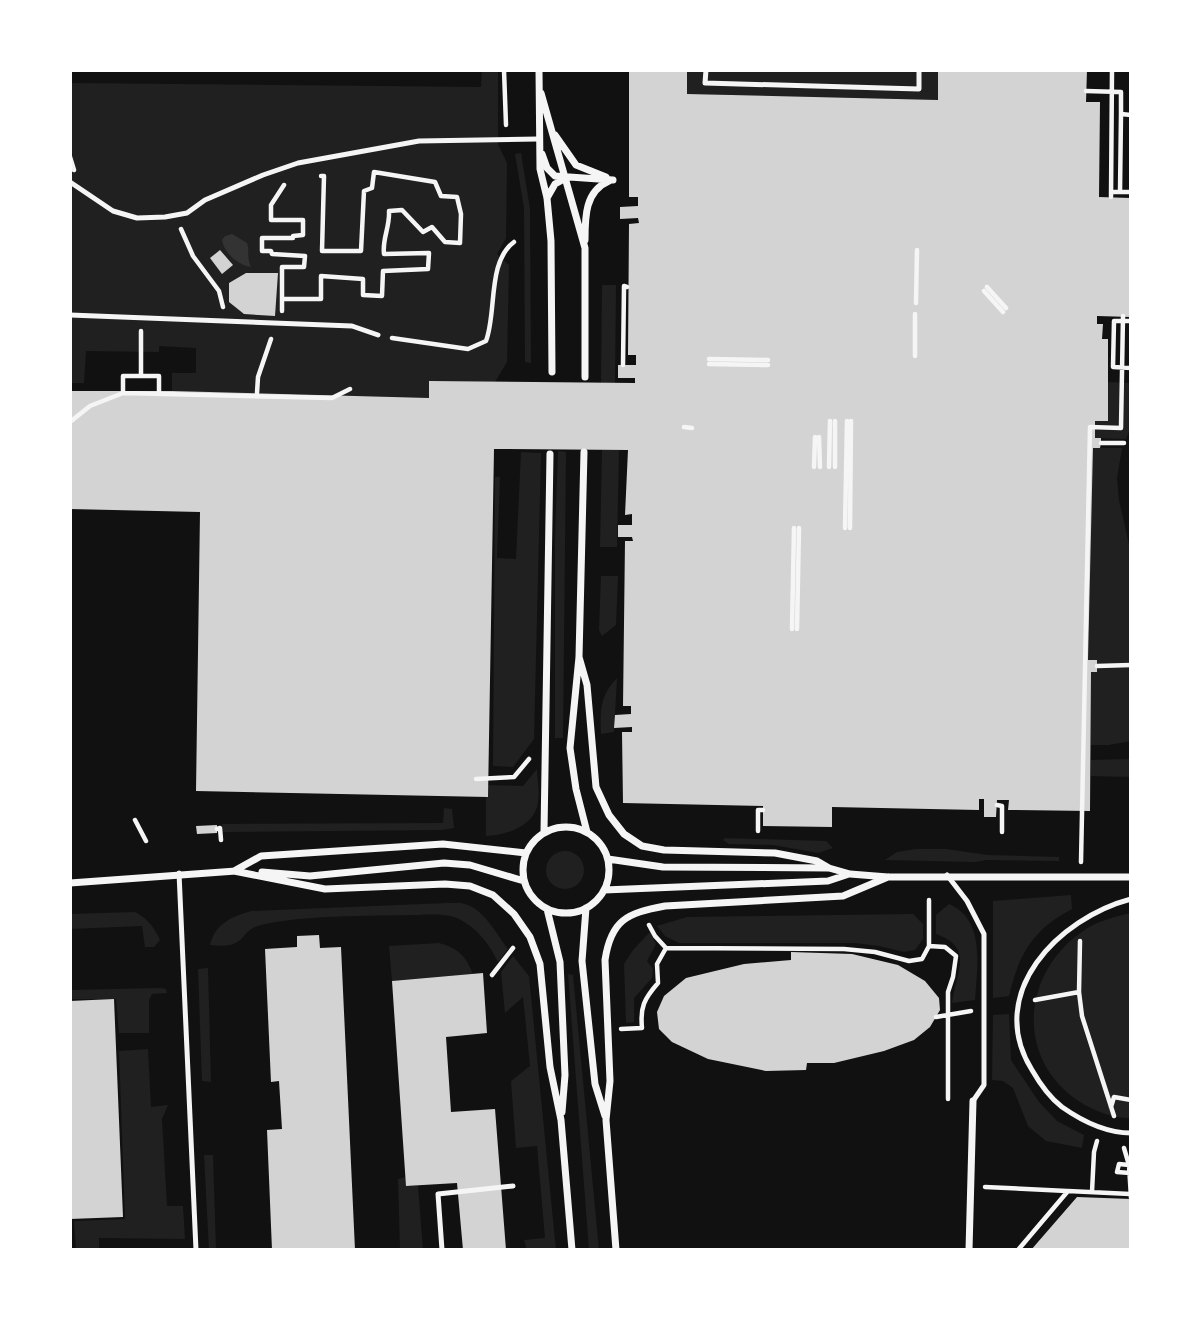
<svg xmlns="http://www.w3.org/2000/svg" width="1201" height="1320" viewBox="0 0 1201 1320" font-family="Helvetica,sans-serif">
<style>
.green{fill:#202020}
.water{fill:#333}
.building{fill:#d3d3d3}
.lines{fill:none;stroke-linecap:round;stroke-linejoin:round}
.path{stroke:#f5f5f5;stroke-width:4.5}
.service{stroke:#f5f5f5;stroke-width:5}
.minor{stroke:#f5f5f5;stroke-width:7}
</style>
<rect width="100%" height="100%" fill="#111"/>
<!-- green -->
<path class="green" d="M482,70H498V144L507,163L506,238L497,254L509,265L507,362L495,382L429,381V398L172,391V373H196V348L159,346V352L86,351L84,383H72L70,391V83L481,87Z
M687,70H938V100L687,94Z
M521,153L530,209L531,363L525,362L524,208L515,154Z
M602,285H616L615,383H601Z
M1108,382L1130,383L1131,427L1126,439L1095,438V421H1107Z
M1093,448H1122L1117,478L1119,500L1131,553V741L1109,745H1091V672H1097V660H1088Z
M602,450H619L617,547H600Z
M558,451L566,452L563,738H555V537Z
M521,452L541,453L534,739L513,767L493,766L495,477H500L497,558L516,559Z
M601,576H618L616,625L602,636L599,630Z
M617,678L614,732L601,734C600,711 600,695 617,678Z
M1131,759V777L1091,776V760Z
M537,769C537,779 540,792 538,802C535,826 507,835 486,836V785L523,786Z
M444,808L452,809L454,828L442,830L223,832L222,824L443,823Z
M725,838L826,841L833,848L818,853L773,845L729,844L723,840Z
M916,849H946L988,855L1059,857V861L986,860L976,862L885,860L897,852Z
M546 870a19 19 0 1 1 38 0a19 19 0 1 1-38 0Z
M1071,895L1072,909C1032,930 1019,954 1009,996L993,998V901Z
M447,903C453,903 460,902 465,904C484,909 497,935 508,949L498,962C489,943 475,925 454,917C441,913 425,915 412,915C367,916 303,915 261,925C237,931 249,950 210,945C215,924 231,917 251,911Z
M949,904C986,920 977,967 975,1000L952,1003C956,971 975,948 936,934V915Z
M135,912C148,919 154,927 160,940L154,947H145L142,926L70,929V914Z
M1131,913V1118C1115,1119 1094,1111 1080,1102C1014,1059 1021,971 1086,929C1098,921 1117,916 1131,913Z
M913,914L923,924V939L915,950L904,952L879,946L855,943H679L665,936L657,926L687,917Z
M650,932L656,944L647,961L653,969L652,978L634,998V1022L626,1023L624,964L633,950Z
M439,943C458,948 466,956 473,974L392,981L389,946Z
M513,956L529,976L556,1250H527L524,1240L545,1238L537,1146L516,1148L511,1081L530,1066L523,997L505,1013L501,972Z
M208,968L211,1082L202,1081L198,969Z
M568,974L573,975L599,1250H589Z
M160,988L166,989L167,993L152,994L149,1000V1033H119L116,999H70V990Z
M1009,1014L1011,1060L1039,1102L1057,1121L1084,1135L1082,1148L1046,1141L1028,1126L1013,1088L1003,1081L992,1080L993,1015Z
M148,1049L151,1107L168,1105L162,1119L167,1206H183L185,1239L99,1238V1250H76L74,1221L125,1219L119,1051Z
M204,1155H213L216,1250H209Z
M406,1177L407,1186H418L423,1250H400L398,1179Z"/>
<!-- water -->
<path class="water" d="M232,234L247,243C250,252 246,256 251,267C238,265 224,253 222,240L225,236Z"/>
<!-- building -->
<path class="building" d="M629,70H687V94L938,100V70H1087L1086,102H1100L1099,197L1131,198V317L1097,316V324H1103L1102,339H1108V421H1095V438H1101V443L1100,448H1093L1088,660H1097V672H1091L1090,811L1008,810L1009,800H997L996,817H984V799H979V810L832,807V827L763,826V806L623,803L622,732H632V727L614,728L615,715L631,714V706H623L625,541H633L632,537H618V525H632V514L625,515L628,450L494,449L488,797L196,791L200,512L70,509V391H172L429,398V381L635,383V378H618V365H636V355H628L629,224L639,223L638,218L620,219V207L638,206V197H629Z
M220,250L233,265L222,274L210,258Z
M246,273H278L275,316L244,314L229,302V283Z
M217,825V833L197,834L196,826Z
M319,935L320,948L341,947L355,1250H272L267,1130L282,1129L279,1081L271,1082L265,949L297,947V936Z
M791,952L852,954L898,965L925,981L939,998L940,1010L930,1027L914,1040L884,1051L834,1063H807L806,1070L766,1071L708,1059L672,1042L659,1029L657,1012L664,996L686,978L744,964L791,960Z
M483,973L487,1033L446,1037L451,1112L495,1109L506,1250H463L457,1183L406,1186L392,981Z
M114,999L123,1217L70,1219V1001Z
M1077,1197L1131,1199V1250H1031Z"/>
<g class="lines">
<!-- path -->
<path class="path" d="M504,70L506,125
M1086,91L1121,92V114
M70,157L74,170
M1111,192H1131
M1120,192L1121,114L1131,115
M1111,197L1112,70
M181,229L193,256L219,291L223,307
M987,287L1006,308
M984,291L1003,312
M282,299H321V276L363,279V295L382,296L383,271L428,269L429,253L384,254C382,239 390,227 389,211L402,210L423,232L432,227L445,242L460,243L461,214L457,197L441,196L435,182L374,172L372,188L364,191L361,251H322L324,176H321
M916,303L917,250
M282,311V267H304L305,256L272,254L271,251H262V238H293V236L303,235V220H271V205L284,185
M1131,321H1114L1113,367L1131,368
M392,338L468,349L486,341C497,312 487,262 514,242
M915,356V314
M709,359L768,360
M709,364L768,365
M623,365L624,286L627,287
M141,376V331
M123,393V376H159V394
M257,393L258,377L271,339
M70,422L90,406L123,393L332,398L350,389
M684,427L692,428
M819,437L820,467
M1101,443H1124
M814,467L815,437
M829,467L830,421
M835,467V421
M845,528L847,421
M850,528L851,421
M792,629L794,528
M797,629L799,528
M1097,666L1131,665
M476,779L514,777L529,759
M997,805L1002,806V832
M135,820L146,841
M217,829L220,828L221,840
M758,831V810H763
M1081,862L1090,427L1121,428L1123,316
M1080,941L1079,992L1082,1016L1114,1116
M929,946L945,947L956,956L953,977L948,992V1099
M666,948L844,949L875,952L909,961L922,959L929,946V900
M492,975L513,948
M1035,1000L1079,992
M936,1017L971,1011
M621,1029L642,1028C640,1007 644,999 658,983L657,964L666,948L655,936L649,925
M1111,1107L1114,1097L1131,1100
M1124,1148L1129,1165L1131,1198
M1129,1165L1119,1164L1117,1172L1130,1173
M985,1187L1067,1191
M1092,1192L1094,1152L1097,1141
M1018,1250L1068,1191L1130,1194"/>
<!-- service -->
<path class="service" d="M706,70L705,83L919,89V70
M70,182L113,211L137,218L165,217L187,213L205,200L263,175L298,163L419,141L538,139
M70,315L352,326L378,335
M179,873L196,1250
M947,875L967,901L984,934V1085L973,1101
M1131,899C1059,918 984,993 1032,1070C1040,1084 1049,1097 1062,1107C1082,1121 1107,1133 1131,1133
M442,1250L438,1194L513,1186"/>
<!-- minor -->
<path class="minor" d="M539,70L540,169L547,198L551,241L552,372
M541,93L585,248V377
M555,135L576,165L606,177
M542,154L547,168L555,176L613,180
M547,198L555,184L564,179
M585,240C585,217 585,191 609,181
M584,452L579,657L570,748L576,789L587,832
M579,657L587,685L596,787L609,815L624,834L642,846L664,850L775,853L817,861L829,868
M523 870a43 43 0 1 1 86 0a43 43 0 1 1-86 0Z
M544,832L550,454
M608,859L663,867L829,868L850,874L888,877H1131
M234,871L325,889L445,884L470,886L493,895L514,914L530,937L540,964L550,1067L561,1120L572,1250
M234,871L261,856L443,844L526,853
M262,872L310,876L444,863L470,865L524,881
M70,883L236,871
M604,890L828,881L849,874
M586,908L582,961L595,1084L605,1116
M547,909L560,962L565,1075L562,1112
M616,1250L606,1120L610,1081L605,960C611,920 627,913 665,906L843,896L888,877
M969,1250L973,1101"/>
</g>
<!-- border -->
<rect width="1201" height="1320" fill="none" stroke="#ffffff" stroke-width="144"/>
</svg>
